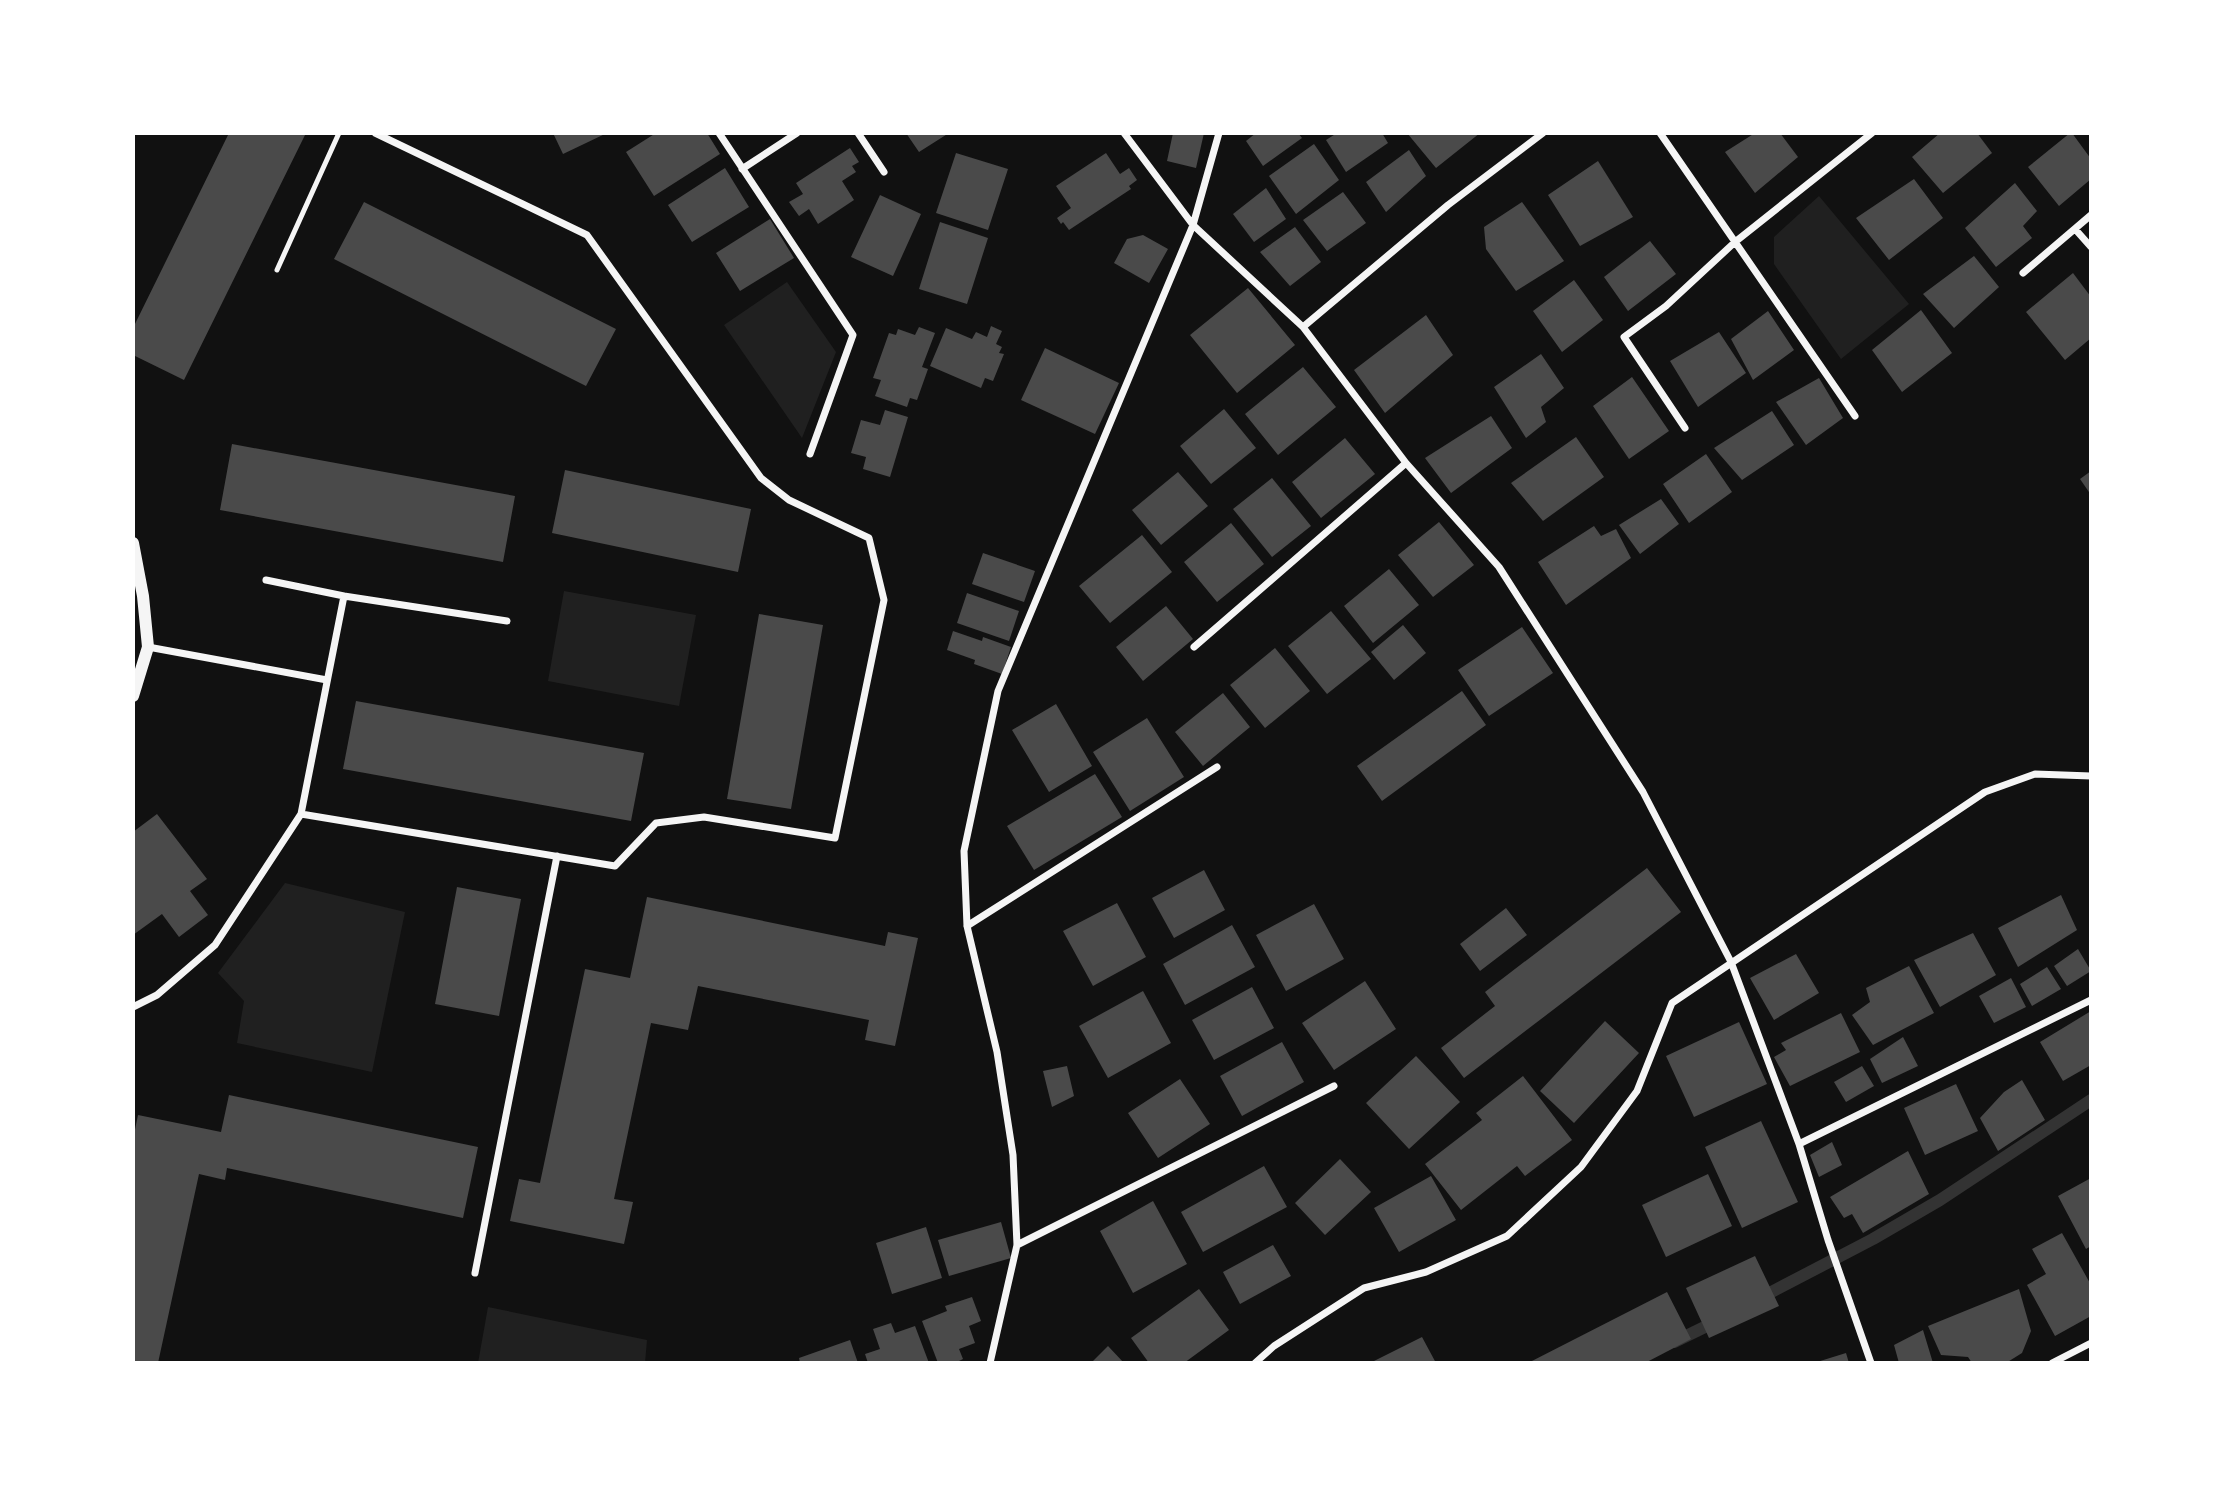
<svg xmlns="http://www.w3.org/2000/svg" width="2224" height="1496" viewBox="0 0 2224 1496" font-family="'Libre Baskerville',serif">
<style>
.green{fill:#202020}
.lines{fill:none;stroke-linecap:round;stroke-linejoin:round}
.stream{stroke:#333;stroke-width:12}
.building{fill:#4a4a4a}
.service{stroke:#f5f5f5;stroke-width:5}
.minor{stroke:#f5f5f5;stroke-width:7}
.tertiary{stroke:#f5f5f5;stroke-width:12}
</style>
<rect width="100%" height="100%" fill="#111"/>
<!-- green -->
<path class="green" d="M1819,196L1909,304L1841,359L1774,264V237Z
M787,282L836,352L802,438L724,325Z
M564,591L696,615L679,706L548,681Z
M285,883L405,912L372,1072L237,1043L244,1001L218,973Z
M488,1307L647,1340L645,1363H478Z"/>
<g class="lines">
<!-- stream -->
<path class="stream" d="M1758,1299L1873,1239L1940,1200L2091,1100
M1674,1342L1717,1321"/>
</g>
<!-- building -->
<path class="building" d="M229,133H306L184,380L133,355V328Z
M553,133H607L563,154Z
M656,133H707L720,154L654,196L626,152Z
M906,133H949L919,152Z
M1173,133H1204L1196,168L1167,161Z
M1256,133H1298L1302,138L1263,166L1246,141Z
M1337,133H1382L1388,143L1346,172L1326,140Z
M1407,133H1480L1436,168Z
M1755,133H1780L1798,157L1755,193L1725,152Z
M1940,133H1977L1992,153L1943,193L1912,157Z
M2070,133H2072L2091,159V179L2059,206L2028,167Z
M1314,144L1339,180L1296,214L1269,176Z
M850,148L859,162L852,166L856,172L842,181L854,200L818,224L809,209L799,216L789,202L803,194L796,183Z
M1409,150L1426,176L1386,212L1366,182Z
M956,153L1008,169L988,230L936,213Z
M1106,153L1120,174L1129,168L1137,180L1129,186L1131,189L1069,230L1063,222L1061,224L1057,218L1071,208L1056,186Z
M1598,161L1633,217L1580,246L1548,195Z
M725,168L749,207L692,242L668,205Z
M1914,179L1943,218L1889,260L1856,218Z
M2015,183L2037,211L2023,226L2032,238L1996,267L1965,228Z
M1266,188L1286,219L1254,242L1233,214Z
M1343,192L1366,223L1327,251L1303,220Z
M880,195L921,214L893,276L851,257Z
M364,202L616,329L586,386L334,259Z
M1522,202L1564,261L1516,291L1486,249L1484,227Z
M770,219L794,258L740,291L716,253Z
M940,222L988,238L967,304L919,289Z
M1295,227L1321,262L1290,286L1260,252Z
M1143,235L1168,249L1149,283L1114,263L1127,239Z
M1650,241L1676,274L1628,311L1604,277Z
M1974,256L1999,287L1954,328L1923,294Z
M2073,273L2091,297V338L2065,360L2026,312Z
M1574,280L1603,320L1562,352L1533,311Z
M1248,288L1295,345L1237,393L1190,335Z
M1921,310L1952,353L1902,392L1872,350Z
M1768,311L1794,350L1753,380L1731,339Z
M1426,315L1453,355L1385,413L1354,370Z
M991,326L1002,331L996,344L1002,347L999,353L1004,354L993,381L985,378L981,388L930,366L946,328L972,339L976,332L987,337Z
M919,327L935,333L922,367L928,369L917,400L910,398L907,407L875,396L881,380L873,378L889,333L896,335L898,329L915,335Z
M1719,332L1746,373L1698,407L1670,361Z
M1045,348L1119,383L1095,434L1021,400Z
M1541,354L1564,388L1541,407L1546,422L1526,438L1494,387Z
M1303,367L1336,407L1278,455L1245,414Z
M1632,377L1669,431L1629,459L1593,406Z
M1819,378L1843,418L1806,445L1776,402Z
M1224,409L1256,448L1211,484L1180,446Z
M885,410L908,417L890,477L863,469L866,457L851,453L861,420L880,425Z
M1772,411L1794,445L1742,480L1714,448Z
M1491,416L1512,448L1451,493L1425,458Z
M1576,437L1604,477L1543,521L1511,483Z
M1345,438L1375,474L1321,518L1292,482Z
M232,444L515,496L503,562L220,510Z
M1706,454L1732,492L1689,523L1663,484Z
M565,470L751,509L738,572L552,533Z
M2091,471V495L2080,479Z
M1178,472L1208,506L1161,545L1132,510Z
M1272,478L1311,526L1272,557L1233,509Z
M1661,499L1679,524L1640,554L1619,525Z
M1439,522L1474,565L1433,597L1398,555Z
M1231,523L1264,564L1217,602L1184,562Z
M1594,526L1601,536L1616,529L1631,558L1566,605L1538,562Z
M1142,535L1172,572L1110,623L1079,586Z
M983,553L1035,571L1024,602L972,584Z
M1389,569L1419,605L1373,643L1344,606Z
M967,593L1019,611L1009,641L957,623Z
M1166,606L1193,639L1143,681L1116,647Z
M1331,611L1371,659L1327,694L1288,646Z
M759,614L823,625L791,809L727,799Z
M1403,625L1426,653L1394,680L1371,652Z
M1522,627L1553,673L1489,716L1458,670Z
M953,631L982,641L983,637L1011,647L1002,674L974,664L975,660L947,650Z
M1275,648L1310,691L1265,728L1230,685Z
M1462,691L1486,725L1382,801L1357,766Z
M1223,693L1250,727L1203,766L1175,732Z
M356,701L644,753L631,821L343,769Z
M1056,704L1092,766L1049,792L1012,730Z
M1147,718L1184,777L1130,811L1093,752Z
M1095,774L1122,817L1034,870L1007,826Z
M157,814L207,879L190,891L208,915L179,937L162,914L133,935V832Z
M1647,868L1681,912L1464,1078L1441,1048L1495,1006L1485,992Z
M1204,870L1225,910L1174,938L1152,898Z
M457,887L521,899L499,1016L435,1004Z
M2061,895L2077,930L2018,967L1998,928Z
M647,897L885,946L888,932L918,938L895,1046L865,1040L869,1020L698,986L688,1030L651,1023L614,1199L633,1202L624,1244L510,1221L519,1179L540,1183L585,969L630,978Z
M1117,903L1146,957L1093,986L1063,931Z
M1314,904L1344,959L1286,991L1256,935Z
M1506,908L1527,935L1480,971L1460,944Z
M1232,925L1255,967L1185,1005L1163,964Z
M1973,933L1996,975L1940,1007L1914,960Z
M2078,949L2091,971L2067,986L2054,966Z
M1796,954L1819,993L1774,1020L1750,978Z
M1909,966L1934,1013L1873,1045L1852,1015L1870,1002L1866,988Z
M2047,967L2061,989L2032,1006L2020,984Z
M2011,978L2026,1007L1994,1023L1979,996Z
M1365,981L1396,1029L1334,1070L1302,1023Z
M1252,987L1274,1028L1214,1060L1192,1020Z
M1143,991L1171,1043L1108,1078L1079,1026Z
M2091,1011V1065L2063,1081L2040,1042Z
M1841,1013L1860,1052L1790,1086L1774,1057L1786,1050L1781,1043Z
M1605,1021L1639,1053L1574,1123L1540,1091Z
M1739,1022L1767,1084L1694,1117L1666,1056Z
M1903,1037L1918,1066L1882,1083L1870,1059Z
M1282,1042L1304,1082L1242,1116L1220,1076Z
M1416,1056L1460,1102L1409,1149L1366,1103Z
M1067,1066L1074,1096L1052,1107L1043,1071Z
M1862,1066L1874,1086L1846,1102L1834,1082Z
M1523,1076L1572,1140L1525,1176L1517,1166L1461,1210L1425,1164L1482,1120L1476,1113Z
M1180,1079L1210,1124L1158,1158L1128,1113Z
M2022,1080L2045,1120L1998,1151L1980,1118L2004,1092Z
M1956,1084L1978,1131L1925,1155L1904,1108Z
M229,1095L478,1147L463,1218L227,1168L225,1180L199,1174L158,1363H133V1139L138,1115L221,1132Z
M1761,1121L1798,1202L1742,1228L1705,1147Z
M1832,1142L1842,1165L1819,1177L1810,1155Z
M1908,1151L1929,1194L1863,1233L1852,1214L1844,1218L1830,1197Z
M1340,1159L1371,1192L1325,1235L1295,1203Z
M1264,1166L1287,1207L1203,1252L1181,1212Z
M1708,1174L1732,1226L1666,1257L1642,1205Z
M1431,1176L1456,1220L1399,1252L1374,1208Z
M2091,1178V1246L2086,1249L2058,1196Z
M1153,1201L1187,1264L1133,1293L1100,1231Z
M1001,1222L1011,1258L949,1276L938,1240Z
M926,1227L942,1278L892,1294L876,1243Z
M2062,1233L2091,1285V1316L2055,1336L2027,1285L2046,1274L2032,1249Z
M1273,1245L1291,1276L1240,1304L1223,1272Z
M1755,1256L1779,1306L1709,1338L1686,1288Z
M1199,1289L1229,1330L1184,1363H1149L1131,1338Z
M2019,1289L2031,1331L2022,1353L2006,1363H1972L1968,1357L1941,1355L1928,1326Z
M1667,1292L1691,1339L1645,1363H1528Z
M972,1297L981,1321L969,1326L975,1343L959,1349L963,1359L955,1363H938L922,1321L947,1311L945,1306Z
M891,1323L895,1333L915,1326L929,1363H868L865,1354L880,1349L873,1329Z
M1923,1330L1933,1363H1899L1894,1345Z
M1422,1337L1436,1363H1370Z
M850,1340L858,1363H800L799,1358Z
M1108,1346L1124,1363H1091Z
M1846,1353L1849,1363H1817V1362Z"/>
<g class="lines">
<!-- service -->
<path class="service" d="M277,270L339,133"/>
<!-- minor -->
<path class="minor" d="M375,133L587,235L761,478L789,500L869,538L884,600L835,838L704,817L656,823L615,866L301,814L344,596L507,621
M719,133L853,335L810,454
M858,133L884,172
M1124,133L1193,225L1303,327
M1660,133L1855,416
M742,169L797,133
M2075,229L2091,247
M2023,273L2091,215
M1685,428L1624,337L1666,306L1735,242L1872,133
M1406,463L1499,567L1643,792L1731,962L1799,1144L1828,1240L1871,1363
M266,580L344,596
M148,647L327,680
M1194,647L1406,463L1303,327L1448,205L1543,133
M967,926L1217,767
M133,1007L157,995L215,945L301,814
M1799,1144L2091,1000
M1017,1245L1334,1086
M475,1273L557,856
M990,1363L1017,1245L1013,1155L997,1052L967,926L964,851L998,691L1193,225L1219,133
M1255,1363L1274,1346L1364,1288L1426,1272L1507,1236L1581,1167L1637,1091L1672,1003L1985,792L2035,774L2091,776
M2052,1363L2091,1343"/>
<!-- tertiary -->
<path class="tertiary" d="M133,543L143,596L148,647L133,696"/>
</g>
<!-- border -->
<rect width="2224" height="1496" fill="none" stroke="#ffffff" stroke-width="270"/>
</svg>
